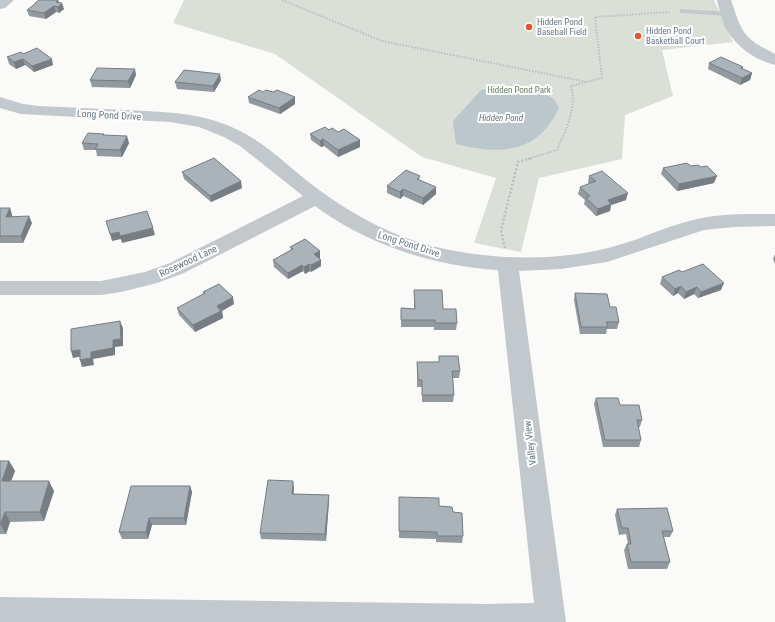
<svg xmlns="http://www.w3.org/2000/svg" width="775" height="622" viewBox="0 0 775 622" font-family="'Roboto Condensed',sans-serif">
<style>
.green{fill:#dadfd7}
.water{fill:#bbc7cb}
.lines{fill:none;stroke-linecap:round;stroke-linejoin:round}
.path-far1{stroke:#bbbfc2;stroke-width:2;stroke-dasharray:1.5 1.5;stroke-linecap:butt}
.path{stroke:#bbbfc2;stroke-width:2.5;stroke-dasharray:2 2;stroke-linecap:butt}
.service{fill:#c3c8cc;fill-rule:evenodd}
.minor{fill:#c3c8cc;fill-rule:evenodd}
.wall{fill:#929a9f}
.shaded-wall{fill:#777d82}
.building{fill:#aab3b9;stroke:#777d82}
.poi-dot{fill:#e4572e;stroke:#fff;stroke-width:1.5}
.labels{text-anchor:middle;dominant-baseline:central;stroke-width:4;stroke-linejoin:round;paint-order:stroke}
.far-poi-label{font-size:9px;fill:#657683;stroke:#fff;text-anchor:start}
.far-park-label{font-size:9px;fill:#687a64;stroke:#fff}
.far-water-label{font-size:9px;font-style:italic;fill:#60757c;stroke:#fff}
.street-label{font-size:10px;fill:#657683;stroke:#fff}
</style>
<rect width="100%" height="100%" fill="#fafaf8"/>
<!-- green -->
<path class="green" d="M184,0H714L733,42L662,50L673,96L625,115L622,159L539,178L521,252L474,243L496,178L422,157L275,54L173,23Z"/>
<!-- water -->
<path class="water" d="M500,87C514,88 544,89 554,100C556,102 558,106 559,108C537,154 501,155 456,144L453,121L481,90Z"/>
<g class="lines">
<!-- path-far1 -->
<path class="path-far1" d="M282,0L382,41L587,82
M528,159L557,150C566,129 577,109 571,86L602,78L595,17L671,12"/>
<!-- path -->
<path class="path" d="M505,248L501,230L518,162L532,158"/>
<!-- service -->
<path class="service" d="M680,9L728,12L732,14L728,16L683,13H680Z"/>
<!-- minor -->
<path class="minor" d="M0,0H14L5,8L0,9Z
M717,0H731C742,33 743,38 775,54V65C754,60 733,44 724,25C721,17 719,8 717,0Z
M0,97L23,104L39,106C68,107 96,109 125,110C163,112 201,112 236,129C262,141 284,162 306,180C347,212 392,238 445,249C498,260 555,261 608,248C637,241 664,227 693,220C720,213 748,214 775,214V226L734,227L704,230L607,262L561,269L519,271L566,622H0V597L487,604L534,603L498,270C433,266 368,245 315,206L184,273L157,283L121,292L101,295H0V281H101L145,272L170,263L303,196L240,146L224,137L199,127L170,122L21,114L0,108Z"/>
</g>
<!-- wall -->
<path class="wall" d="M58,0L59,2L64,9L59,13L56,12L46,19L29,16L27,10L35,4V3Z
M23,54L53,65L34,72L25,65L16,69L9,64L7,57Z
M709,63L743,67V69L752,73L750,80L740,85L708,69Z
M136,75L130,88L92,87L90,80Z
M221,80L214,92L177,89L175,82Z
M248,97L295,104L280,114L249,103Z
M329,130L360,147L338,157L324,146L321,147L311,140L310,134Z
M105,136L129,143L122,157L97,156L96,150H84L82,143Z
M691,166L714,183L677,191L661,174L663,168Z
M182,172L242,188L211,202L184,179Z
M420,176L419,180L436,194L423,205L403,196L400,199L387,193V186Z
M589,176L626,200L611,205L610,211L596,216L584,204L585,200L578,194L580,187L589,184L588,182Z
M0,208H10L12,215V217L32,223L23,243H0Z
M290,247L320,258H319L321,260V266L311,272L310,271L305,274L303,271L288,279L274,267L273,260L291,250Z
M775,254V264L773,259Z
M682,272L721,290L698,298L694,294L684,299L678,293L673,296L660,284L662,277Z
M414,290L443,309L457,323L456,330H434V327H401V308L414,309Z
M203,292L234,304L222,311L223,318L195,332L179,315L177,308L204,294Z
M575,293L610,307L619,322L617,329H607L606,334H580L574,300Z
M439,356L460,371L459,378H453L454,395L453,402H422V387H417V362H439Z
M596,398L620,405L642,420L640,427H638L641,440L639,447H603L594,404Z
M0,461H9L15,471L11,481L54,491L44,521L10,522L6,534H0Z
M190,486L192,492L186,525H152L148,539H122L119,532Z
M294,488L293,494L329,495V501L326,541L261,539L260,533Z
M399,497L439,506L453,512L463,536L462,543L436,542V539L399,538Z
M617,509L673,531L670,537H664L670,562L667,569H628L624,550L627,544H628L626,534L619,535L615,515Z"/>
<!-- shaded-wall -->
<path class="shaded-wall" d="M58,0L60,5L62,3L64,9L59,13L56,2Z
M54,6L56,12L46,19L44,13Z
M23,59L25,65L16,69L14,62Z
M52,59L53,65L34,72L32,66Z
M135,69L136,75L130,88L128,81Z
M752,73L750,80L740,85L742,78Z
M220,74L221,80L214,92L213,86Z
M295,97V104L280,114L279,108Z
M127,136L129,143L122,157L120,150Z
M323,139L324,146L321,147L320,141Z
M360,140V147L338,157V150Z
M717,176L714,183L677,191L679,184Z
M241,181L242,188L211,202L210,196Z
M436,187V194L423,205V198Z
M403,189V196L400,199V192Z
M628,193L626,200L611,205L610,211L596,216L598,209L608,200Z
M10,208L12,215L8,223L6,217Z
M29,216L32,223L23,243L21,236Z
M153,228L155,235L122,243L120,236Z
M119,232L121,239L112,241L110,234Z
M320,251V258L314,261V254Z
M321,260V266L311,272V265Z
M309,264L310,271L305,274L304,267Z
M302,265L303,271L288,279V273Z
M724,283L721,290L698,298L701,292Z
M681,286L678,293L673,296L675,289Z
M697,287L694,294L684,299L686,292Z
M233,297L234,304L222,311L223,318L195,332L193,325L217,306Z
M120,321L123,328V346L115,347V355L93,359L94,365L82,367L80,360L91,352L113,340Z
M80,350L83,356L73,358L71,351Z
M9,461L15,471L7,491L2,481Z
M49,481L54,491L44,521L40,512Z
M293,481L294,488L293,501L292,494Z
M190,486L192,492L186,525L184,518Z
M329,495V501L326,541L325,534Z
M5,512L10,522L6,534L1,525Z
M149,518L152,525L148,539L146,532Z"/>
<!-- building -->
<path class="building" d="M39,0H58L56,2L62,3L58,7L54,6L44,13L27,10L36,3H35Z
M37,48L52,59L32,66L23,59L14,62L7,57L21,52L23,54Z
M721,57L743,67L741,68L752,73L742,78L709,63Z
M97,68L135,69L128,81L90,80Z
M184,70L220,74L213,86L175,82Z
M259,90L263,92L266,90L273,92L277,90L295,97L279,108L248,97Z
M325,127L329,130L332,128L338,132L344,129L360,140L338,150L323,139L320,141L310,134Z
M88,133L104,134L103,135L127,136L120,150L95,149L98,144L82,143Z
M214,158L241,181L210,196L182,172Z
M687,163L691,166L698,165L701,167L707,166L717,176L679,184L663,168Z
M406,170L420,176L417,179L436,187L423,198L403,189L400,192L387,186Z
M602,171L628,193L608,200L611,204L598,209L586,198L590,196L580,187L596,181L589,176Z
M0,208H10L6,217L29,216L21,236H0Z
M147,211L153,228L120,236L119,232L110,234L106,221Z
M305,239L320,251L314,254L321,260L311,265L309,264L304,267L302,265L288,273L273,260L293,249L290,247Z
M703,264L724,283L701,292L697,287L686,292L681,286L675,289L662,277L679,270L682,272Z
M219,284L233,297L217,306L221,311L193,325L177,308L205,293L203,292Z
M414,290H442L443,309H456L457,323H435V320H401V308L415,309Z
M575,293L607,294L610,307H616L619,322H606L608,327H581Z
M120,321L121,339L113,340V348L91,352V358L80,360V350L71,351V329Z
M439,356H458L460,371H452L454,395H422V380H418L417,362H439Z
M596,398H618L620,405H639L642,420H637L641,440H605Z
M0,461H9L2,481H49L40,512H5L0,525Z
M268,480L293,481L292,494L329,495L325,534L260,533Z
M131,486H190L184,518H149L146,532H119Z
M399,497L439,498V506L452,507L453,512L462,513L463,536H437V532L399,531Z
M667,508L673,531H662L670,562H631L627,544H631L628,528H622L617,509Z"/>
<!-- markers -->
<g class="poi-dot">
<circle cx="529" cy="27" r="4"/>
<circle cx="638" cy="36" r="4"/>
</g>
<g class="labels">
<!-- far-poi labels -->
<g class="far-poi-label">
<text x="537" y="22">Hidden Pond<tspan x="537" dy="10">Baseball Field</tspan></text>
<text x="646" y="31">Hidden Pond<tspan x="646" dy="10">Basketball Court</tspan></text>
</g>
<!-- far-park labels -->
<g class="far-park-label">
<text x="519" y="90">Hidden Pond Park</text>
</g>
<!-- far-water labels -->
<g class="far-water-label">
<text x="501" y="118">Hidden Pond</text>
</g>
<!-- street labels -->
<g class="street-label">
<text transform="translate(109 115) rotate(3)">Long Pond Drive</text>
<text transform="translate(409 244) rotate(18)">Long Pond Drive</text>
<text transform="translate(188 261) rotate(-25)">Rosewood Lane</text>
<text transform="translate(530 443) rotate(-97)">Valley View</text>
</g>
</g>
</svg>
